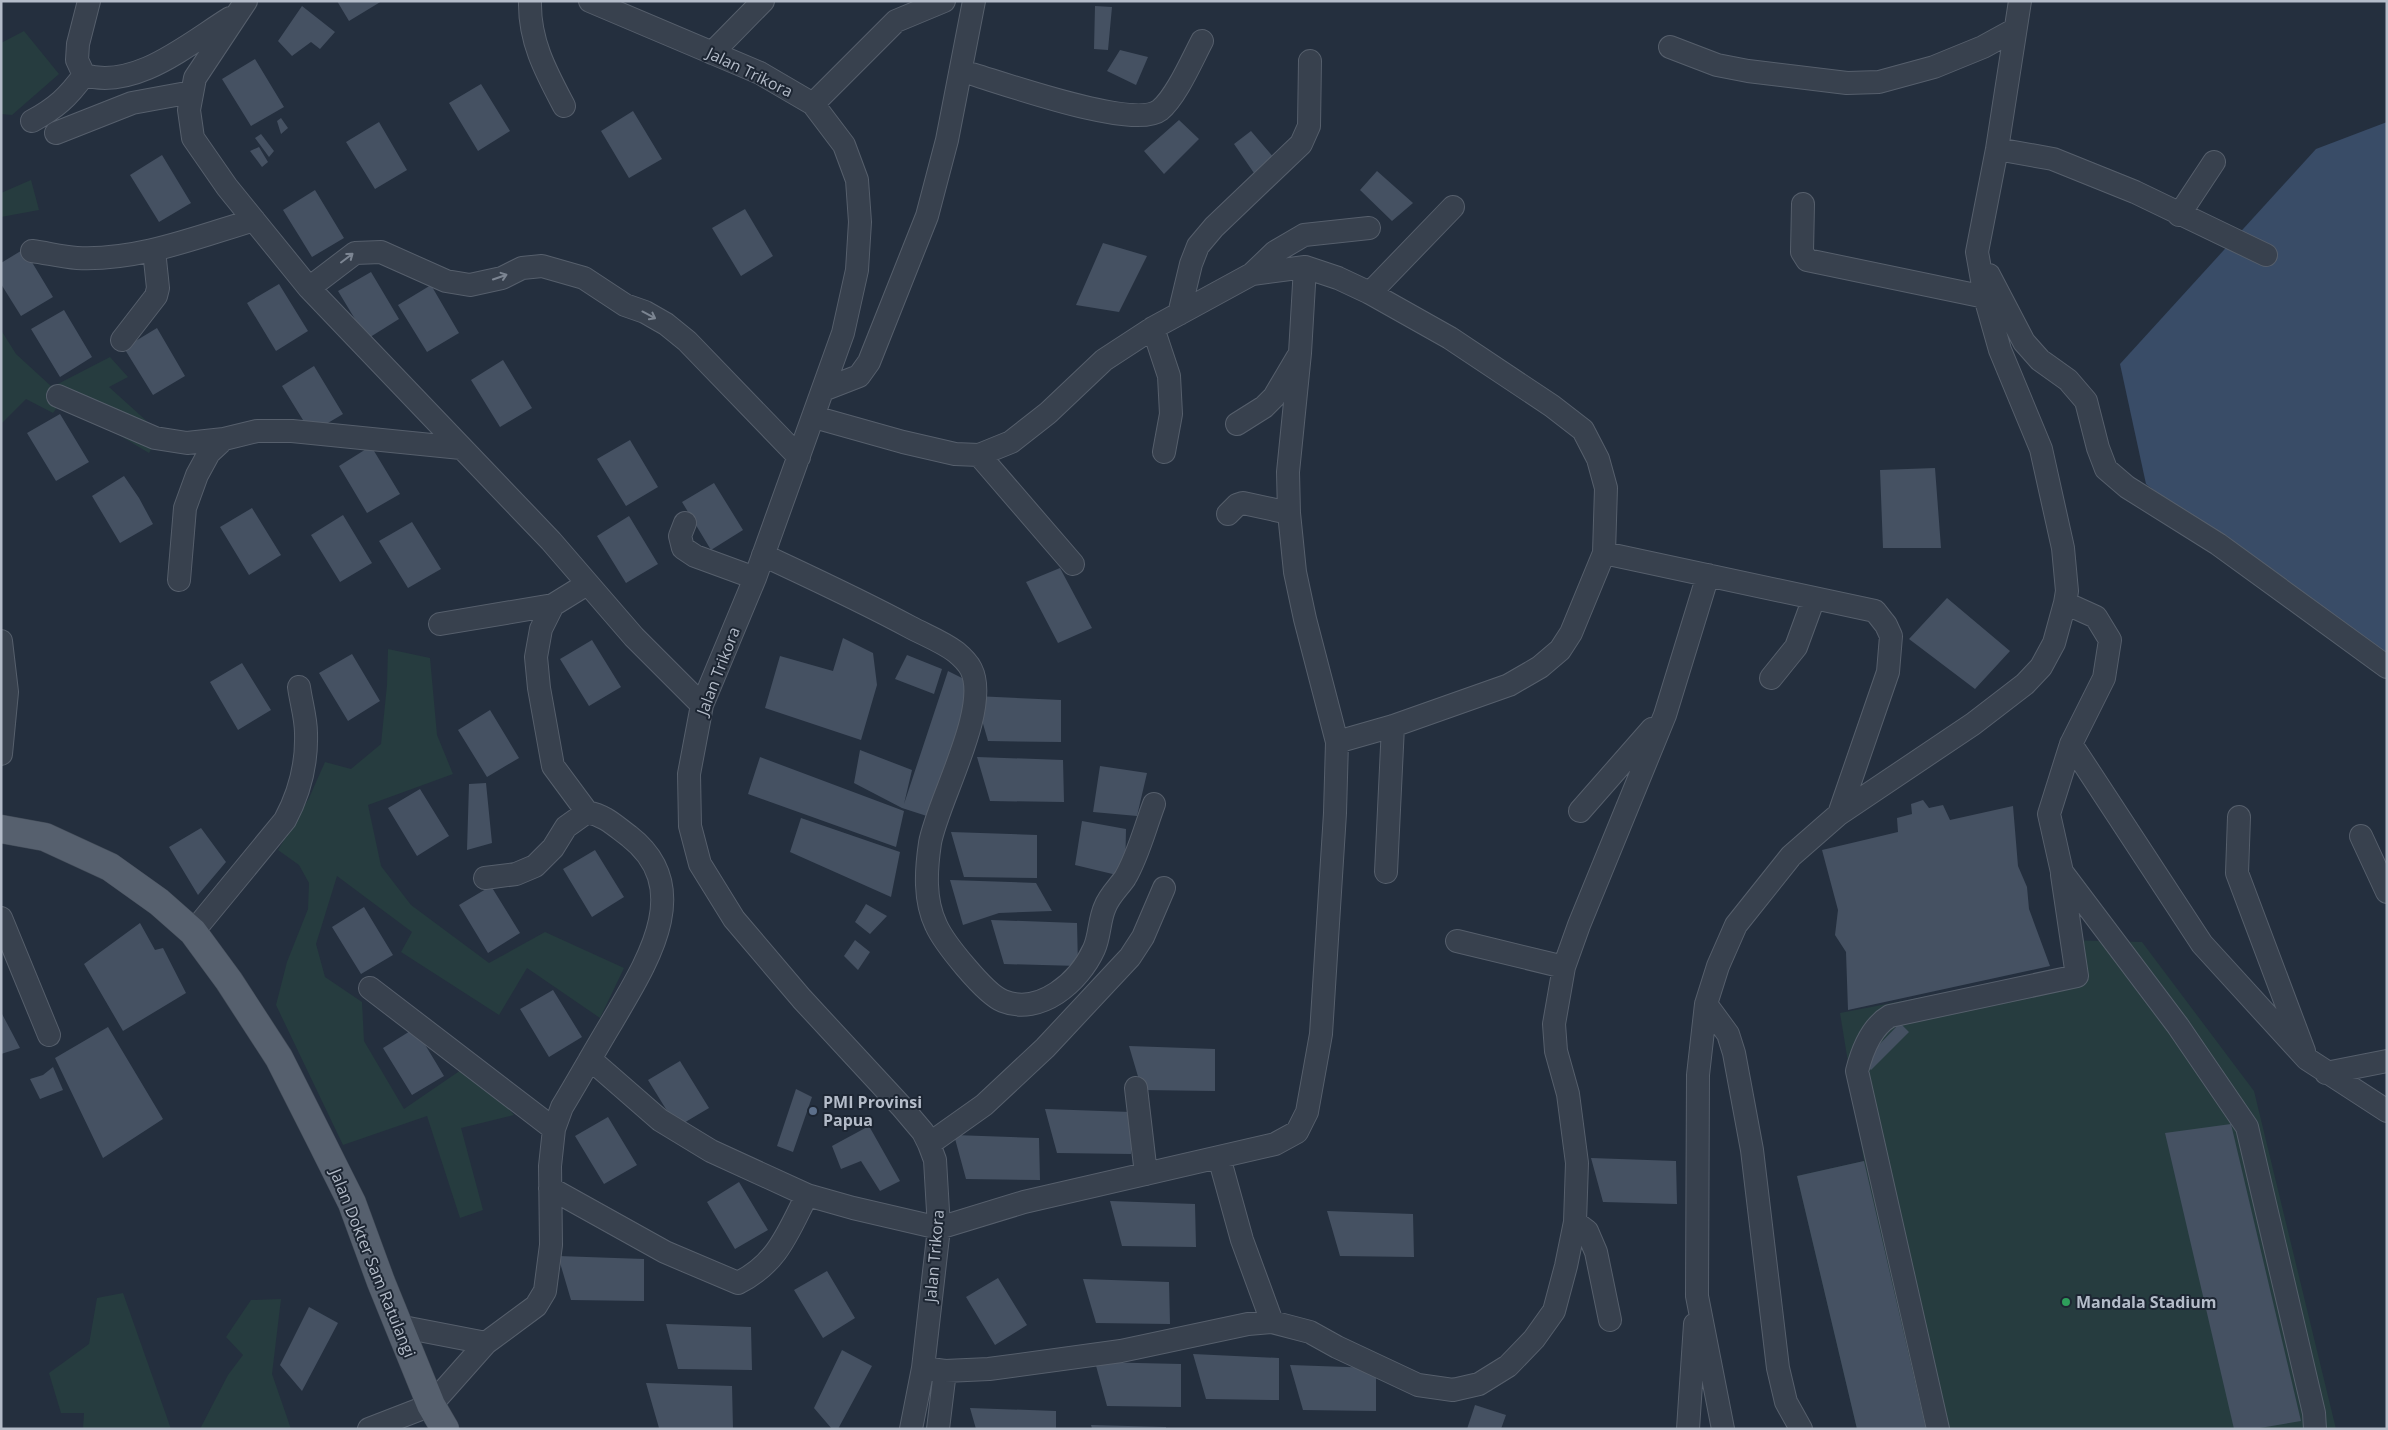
<svg xmlns="http://www.w3.org/2000/svg" width="2388" height="1430" viewBox="0 0 2388 1430" font-family="'Open Sans',sans-serif">
<style>
.green{fill:#263c3f}
.water{fill:#394c67}
.building{fill:#455162}
.lines{fill:none;stroke-linecap:round;stroke-linejoin:round}
.minor-casing{stroke:#565f6c;stroke-width:24}
.major-casing{stroke:#414a57;stroke-width:29}
.minor{stroke:#38414e;stroke-width:22}
.major{stroke:#56606e;stroke-width:28}
.oneway{stroke:#7c8592}
.service-dot{fill:#5c6f8a;stroke:#1d2633;stroke-width:2}
.leisure-dot{fill:#2e9e5b;stroke:#1d2633;stroke-width:2}
.labels{text-anchor:middle;dominant-baseline:central;stroke-width:4;stroke-linejoin:round;paint-order:stroke}
.street-label{font-size:16px;fill:#b4bcc9;stroke:#1d2633}
.poi-label{font-size:16px;font-weight:bold;fill:#b4bcc9;stroke:#1d2633;text-anchor:start}
</style>
<rect width="100%" height="100%" fill="#242f3e"/>
<!-- green -->
<path class="green" d="M24,31L59,74L12,115L1,114V43Z
M31,180L39,210L1,217V193Z
M1,330L16,354L52,387L110,357L128,377L109,387L161,434L149,453L62,401L53,413L26,399L1,424Z
M388,649L430,658L437,735L453,774L368,805L381,866L411,905L489,963L545,932L624,968L600,1018L527,968L499,1015L401,952L412,932L337,876L316,944L325,977L362,1002L364,1041L404,1109L461,1070L502,1101L514,1115L461,1128L483,1210L460,1218L427,1116L343,1145L276,1005L287,962L308,909L309,883L299,865L278,850L309,798L325,762L351,769L381,744L387,685Z
M2065,940L2142,942L2254,1091L2336,1429H1857L1797,1176L1864,1161L1840,1013L2068,969Z
M123,1293L171,1429H83L84,1413H61L49,1373L89,1344L97,1298Z
M281,1299L272,1374L291,1429H200L228,1375L243,1355L226,1337L251,1300Z"/>
<!-- water -->
<path class="water" d="M2387,122V673L2146,484L2120,364L2316,149Z"/>
<!-- building -->
<path class="building" d="M337,1H382L349,21Z
M302,6L335,32L320,49L311,42L292,56L278,41Z
M1095,6L1112,7L1108,50L1094,49Z
M1120,50L1148,57L1136,85L1107,71Z
M255,59L284,107L251,126L222,79Z
M481,84L510,131L478,151L449,103Z
M633,111L662,159L629,178L601,131Z
M281,118L288,128L281,134L277,121Z
M1179,120L1199,139L1164,174L1144,151Z
M379,122L407,170L375,189L346,142Z
M1251,131L1275,159L1256,176L1234,144Z
M261,134L274,151L269,157L255,138Z
M259,147L268,162L262,167L250,151Z
M162,155L191,203L159,222L130,175Z
M1377,171L1413,203L1392,221L1360,190Z
M315,190L344,238L312,257L283,210Z
M745,209L773,256L741,276L712,228Z
M1103,243L1147,256L1119,312L1076,305Z
M24,249L53,297L21,316L1,284V263Z
M371,272L399,319L367,339L338,291Z
M279,284L308,331L276,351L247,303Z
M431,285L459,333L427,352L398,305Z
M64,310L92,357L60,377L31,329Z
M157,328L185,376L153,395L124,348Z
M503,360L532,408L500,427L471,380Z
M314,366L343,414L311,433L282,386Z
M60,414L89,462L56,481L27,433Z
M630,440L658,487L626,506L597,459Z
M371,446L400,494L367,513L339,466Z
M1935,468L1941,548H1883L1880,470Z
M124,476L139,498L153,524L120,543L92,496Z
M714,483L743,530L711,550L682,502Z
M252,508L281,555L249,575L220,527Z
M343,515L372,563L340,582L311,535Z
M629,516L658,564L626,583L597,536Z
M412,522L441,569L408,588L379,541Z
M1060,568L1092,628L1058,643L1026,582Z
M1947,598L2010,651L1975,689L1909,639Z
M843,638L873,653L877,685L861,740L765,708L780,656L833,671Z
M592,640L621,687L589,706L560,659Z
M352,654L380,701L348,721L319,673Z
M907,655L942,669L934,694L895,679Z
M242,663L271,710L238,730L210,682Z
M948,671L974,684L933,818L902,808L854,783L860,750L912,770L904,804Z
M975,696L1061,700V742L988,741Z
M490,710L519,758L487,777L458,730Z
M760,757L904,811L896,847L748,794Z
M977,757L1063,760L1064,802L990,801Z
M1100,766L1147,773L1137,816L1093,812Z
M486,783L492,843L467,850L469,784Z
M420,789L449,836L417,856L388,808Z
M1923,800L1929,808L1943,805L1950,820L2013,806L2018,866L2027,887L2029,909L2050,966L1848,1010L1846,952L1835,935L1838,910L1822,850L1898,832L1897,818L1912,814L1911,804Z
M801,818L900,852L891,897L790,852Z
M1082,821L1126,829L1125,877L1075,865Z
M201,828L226,862L198,895L169,847Z
M951,832L1037,835V878L964,877Z
M595,850L624,897L592,917L563,869Z
M950,880L1036,883L1052,911L999,913L963,925Z
M491,886L520,933L488,953L459,905Z
M866,904L887,916L870,934L855,922Z
M364,907L393,955L361,974L332,927Z
M991,920L1077,923L1078,966L1004,964Z
M140,923L155,950L163,948L186,993L123,1031L84,964Z
M855,940L870,952L858,970L844,956Z
M553,990L582,1037L549,1057L520,1009Z
M1,1012L20,1048L1,1054Z
M1900,1023L1909,1032L1871,1070L1866,1065L1874,1056L1871,1053Z
M108,1027L163,1119L103,1158L55,1058Z
M415,1028L444,1076L412,1095L383,1048Z
M1129,1046L1215,1049V1091L1142,1090Z
M680,1061L709,1108L677,1127L648,1080Z
M53,1067L63,1090L40,1099L30,1079L43,1075Z
M796,1089L812,1097L793,1152L777,1146Z
M1045,1109L1131,1112V1154L1057,1153Z
M608,1117L637,1165L604,1184L575,1136Z
M2231,1124L2301,1421L2254,1429H2234L2165,1133Z
M869,1126L900,1181L880,1191L861,1161L841,1169L832,1146Z
M954,1135L1039,1138L1040,1180L966,1179Z
M1591,1158L1676,1161L1677,1204L1603,1202Z
M1864,1161L1926,1429H1857L1797,1176Z
M739,1182L768,1230L735,1249L707,1202Z
M1110,1201L1195,1204L1196,1247L1122,1246Z
M1327,1211L1413,1214L1414,1257L1340,1256Z
M558,1256L644,1259V1301L571,1300Z
M827,1271L855,1318L823,1338L794,1290Z
M998,1278L1027,1325L995,1345L966,1297Z
M1083,1279L1169,1282L1170,1324L1096,1323Z
M309,1307L338,1323L302,1391L280,1365Z
M666,1324L751,1327L752,1370L678,1369Z
M842,1350L872,1366L838,1429H832L814,1408Z
M1193,1354L1279,1358V1400L1206,1399Z
M1095,1362L1181,1364V1407L1107,1406Z
M1290,1365L1376,1368V1411L1303,1410Z
M646,1383L732,1386L733,1429L659,1428Z
M1475,1405L1506,1415L1501,1429H1467Z
M970,1408L1056,1411V1429H976Z
M1091,1425L1166,1427V1429H1092Z"/>
<g class="lines">
<!-- minor casing -->
<g class="minor-casing">
<path id="minor" d="M89,1L78,44L77,60L84,75C136,90 188,44 230,18
M246,1L195,78L189,110L193,138L227,187L309,288L551,541L634,637L702,705
M530,1C529,41 546,72 564,106
M590,1L760,73L813,104L844,145L857,180L860,222L857,270L843,333L755,578L702,705L689,774L690,826L700,864L734,919L802,999L901,1106L923,1132L929,1144L935,1160L939,1228L923,1368L911,1429
M1670,47L1717,65L1748,71L1847,83L1879,82L1934,67L1983,47L2014,30
M712,53L763,1
M962,71C998,81 1133,131 1160,110C1176,97 1192,60 1202,41
M813,104L896,21L944,1
M32,121C56,108 68,97 84,75
M56,133L132,103L192,92
M1997,149L2053,159L2135,192L2266,255
M1803,204L1802,252L1807,260L1985,297
M2179,215L2214,162
M32,251C47,253 62,257 77,258C138,261 197,237 254,220
M1252,274L1275,252L1304,235L1369,228
M1989,275L2024,342L2040,360L2068,380L2086,401L2098,448L2106,469L2127,487L2218,544L2387,667
M309,288L355,253L381,252L446,281L470,285L502,278L522,268L542,266L584,278L625,305L645,312L666,324L687,341L799,457
M1370,293L1453,207
M1179,314L1191,264L1198,246L1214,227L1301,144L1309,126L1310,61
M1153,328L1169,376L1171,414L1164,452
M122,340L156,296L158,288L154,250
M823,390L859,376L869,362L927,216L947,140L974,1
M58,396L155,438L187,443L224,439
M814,417L903,442L955,454L979,455L1011,442L1048,413L1104,360L1153,328L1252,274L1305,267L1338,278L1370,293L1450,338L1552,406L1583,430L1598,459L1606,488L1604,553L1571,633L1560,650L1540,667L1509,685L1393,726L1337,742
M1237,424L1264,407L1274,397L1297,358
M979,455L1073,564
M1228,514L1237,505L1243,503L1289,513
M685,523L680,536L683,548L695,556L755,578
M1604,553L1875,611L1886,625L1891,636L1888,672L1839,814
M763,555C812,578 862,601 910,627C925,635 943,642 956,652C962,657 968,663 971,669C991,708 937,802 930,843C926,870 924,900 936,925C944,943 985,994 1003,1001C1040,1016 1079,982 1094,949C1100,936 1099,920 1105,907C1109,896 1118,888 1125,878C1138,856 1145,828 1154,804
M179,580L185,508L197,475L209,453L224,439L257,431H292L461,448
M2065,603L2096,617L2110,640L2104,678L2071,744L2202,944L2307,1059L2387,1111
M440,624L553,605
M1,641L7,692L1,754
M1771,678L1796,647L1814,598
M2071,744L2049,814L2062,872L2178,1026L2247,1127L2314,1413L2315,1429
M1580,811L1652,729
M2239,817L2237,873L2304,1051
M2361,836L2387,892
M1386,872L1393,726
M485,878L516,874L535,866L553,848L566,827L587,812
M1,918L49,1035
M193,932L285,820C299,794 307,763 306,733C306,718 301,702 299,687
M1457,941L1564,967
M370,988L554,1129
M1706,1004L1728,1034L1734,1053L1752,1150L1778,1368L1786,1402L1801,1429
M590,1059L660,1120L711,1151L807,1195L853,1208L939,1228L1024,1202L1275,1144L1297,1132L1307,1112L1321,1034L1335,813L1337,742L1305,619L1295,572L1289,513L1288,472L1300,353L1305,267
M2326,1073L2387,1061
M1136,1088L1146,1174
M929,1144L984,1105L1045,1048L1130,957L1143,937L1164,888
M1219,1157L1242,1240L1272,1322
M550,1188L665,1252L738,1283C778,1263 788,1232 807,1195
M1575,1222L1587,1231L1596,1252L1610,1320
M398,1326L486,1343
M923,1368L945,1371L989,1369L1121,1351L1248,1324L1272,1322L1310,1332L1337,1347L1418,1385L1453,1390L1479,1384L1508,1366L1534,1339L1554,1311L1566,1266L1575,1222L1577,1163L1568,1094L1556,1051L1554,1024L1564,967L1579,925L1665,715L1708,575
M369,1429L431,1405L486,1343L536,1306L545,1291L551,1245L550,1166L554,1129L562,1107C579,1079 595,1050 612,1022C645,965 697,889 629,836C614,825 606,816 587,812L553,766L539,688L536,657L541,629L553,605L587,584
M938,1429L945,1371
M1688,1429L1695,1324
M1723,1429L1697,1296L1698,1075L1706,1004L1718,966L1736,925L1791,856L1839,814L1973,724L2025,684L2041,667L2054,643L2065,603L2067,591L2063,548L2041,449L2000,350L1985,297L1977,252L1997,149L2020,1
M1938,1429L1857,1071C1862,1051 1871,1027 1890,1016L2077,976L2062,875"/>
</g>
<!-- major casing -->
<g class="major-casing">
<path id="major" d="M1,829L45,837L110,867L159,902L193,932L229,981L279,1058L321,1141L352,1203L381,1282L431,1405L445,1429"/>
</g>
<!-- minor -->
<use href="#minor" class="minor"/>
<!-- major -->
<use href="#major" class="major"/>
</g>
<!-- one-way arrows -->
<defs><path id="oneway-shaft" d="M-6 0H5M1.5-3L5.5 0L1.5 3" fill="none" stroke-width="1.6" stroke-linecap="round" stroke-linejoin="round" transform="scale(1.25)"/></defs>
<g class="oneway">
<use href="#oneway-shaft" transform="translate(347 258) rotate(-37)"/>
<use href="#oneway-shaft" transform="translate(500 277) rotate(-19)"/>
<use href="#oneway-shaft" transform="translate(649 315) rotate(28)"/>
</g>
<!-- markers -->
<circle class="service-dot" cx="813" cy="1111" r="5"/>
<circle class="leisure-dot" cx="2066" cy="1302" r="5"/>
<g class="labels">
<!-- street labels -->
<g class="street-label">
<text transform="translate(750 72) rotate(26)">Jalan Trikora</text>
<text transform="translate(718 671) rotate(-69)">Jalan Trikora</text>
<text transform="translate(934 1256) rotate(-85)">Jalan Trikora</text>
<text transform="translate(373 1263) rotate(68)">Jalan Dokter Sam Ratulangi</text>
</g>
<!-- poi labels -->
<g class="poi-label">
<text x="823" y="1102">PMI Provinsi<tspan x="823" dy="18">Papua</tspan></text>
<text x="2076" y="1302">Mandala Stadium</text>
</g>
</g>
<!-- border -->
<rect width="2388" height="1430" fill="none" stroke="#b4bcc9" stroke-width="5"/>
</svg>
